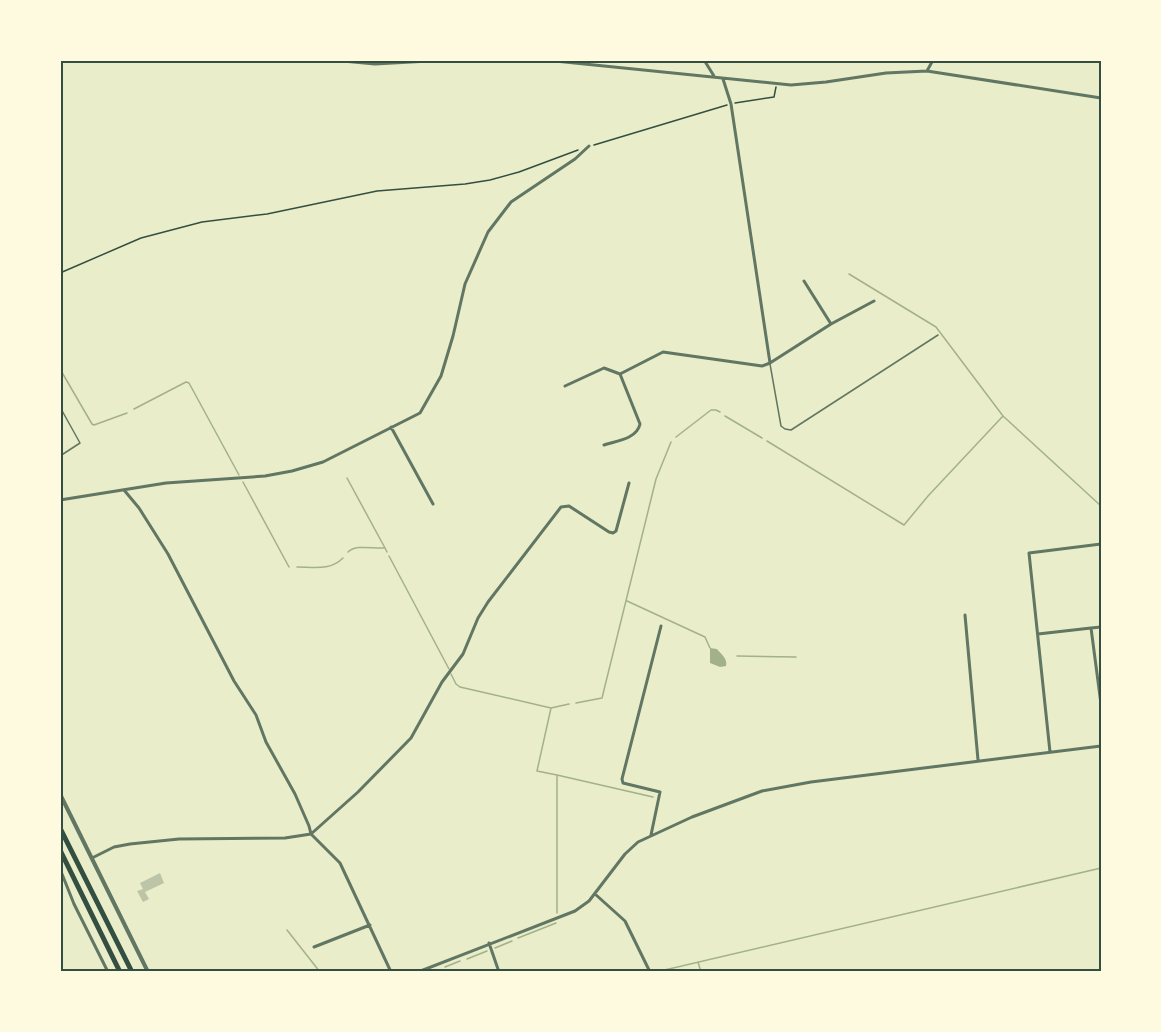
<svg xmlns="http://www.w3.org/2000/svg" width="1161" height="1032" viewBox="0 0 1161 1032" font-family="'Crimson Pro',serif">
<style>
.water{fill:#a3b18a}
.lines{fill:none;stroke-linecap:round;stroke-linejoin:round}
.stream{stroke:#a3b18a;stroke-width:1.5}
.building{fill:#bcc5a7}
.path{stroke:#344e41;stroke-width:1.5}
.service{stroke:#617663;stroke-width:1.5}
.minor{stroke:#617663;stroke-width:3}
.tertiary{stroke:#617663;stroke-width:4}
.motorway{stroke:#344e41;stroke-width:5}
.neatline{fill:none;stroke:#344e41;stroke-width:2}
</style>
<rect width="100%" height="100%" fill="#e9edc9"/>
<!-- water -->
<path class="water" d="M710,648L717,649C721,654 728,659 726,666L720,667L710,663Z"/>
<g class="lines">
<!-- stream -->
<path class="stream" d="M849,274L936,327L1003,416
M60,369L92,424L94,425L127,413
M134,409L186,382L189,383L239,475
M725,416L762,438
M676,437L711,410H716L720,412
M767,441L904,525L928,496L1003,416L1101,506
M347,478L385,548
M243,482L289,567
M348,552C356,544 373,549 385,548L387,552
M389,556L449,669
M297,567C314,567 330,571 343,558
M627,601L705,637L710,648
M737,656L796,657
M451,674L456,684L460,687L551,708L569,704
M576,703L602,698L656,479L671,442
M551,708L537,771L557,775V913
M557,775L653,797
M287,930L320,972
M518,938L556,923
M495,948L512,941
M467,959L487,951
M698,962L701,972
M445,967L460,961
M656,972L1101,868"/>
</g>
<!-- building -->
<path class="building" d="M160,873L164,883L145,892L149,899L143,902L137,891L143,889L140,883Z"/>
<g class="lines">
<!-- path -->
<path class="path" d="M735,103L774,97L776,87
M594,145L727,105
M60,273L141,238L202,222L267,214L377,191L465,184L490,180L519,172L578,150"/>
<!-- service -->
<path class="service" d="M770,364L781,426L785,429L791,430L938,335
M60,407L80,443L60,456"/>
<!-- minor -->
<path class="minor" d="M70,60H91
M332,60L375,64L447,60
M545,60L791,85L826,82L886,73L927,71L1101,98
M704,60L714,76
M927,71L933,60
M804,281L831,324
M770,363L831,324L874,301
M565,386L604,368L620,374L663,352L762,366L770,363L731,104L723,79
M391,427L433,504
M604,445C616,441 637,439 640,424L620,374
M124,490L139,508L168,554L234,681L256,715L266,742L295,794L309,826L311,834L340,863L391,972
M60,500L166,483L265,476L292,471L323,462L420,413L441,376L453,336L465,284L488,232L511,202L575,159L589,146
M965,615L978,760
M1091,628L1101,627
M1038,634L1091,628L1101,704
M1050,752L1029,553L1101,544
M651,835L660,792L623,783L622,779L661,626
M92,858L114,847L130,844L179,839L285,838L311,834L358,792L411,738L442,682L463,654L478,618L488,602L561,507L569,506L609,532L613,533L616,531L629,483
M60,869L74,904L108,972
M595,894L625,921L650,972
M489,943L499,972
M314,947L370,925
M418,972L575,911L589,901L625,854L638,842L692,817L762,791L811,782L1101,746"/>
<!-- tertiary -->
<path class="tertiary" d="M60,794L148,972"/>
<!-- motorway -->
<path class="motorway" d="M60,828L132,972
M60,850L120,972"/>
</g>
<!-- border -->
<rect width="1161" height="1032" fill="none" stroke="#fefae0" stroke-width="123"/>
<rect x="62" y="62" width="1038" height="908" class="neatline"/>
</svg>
